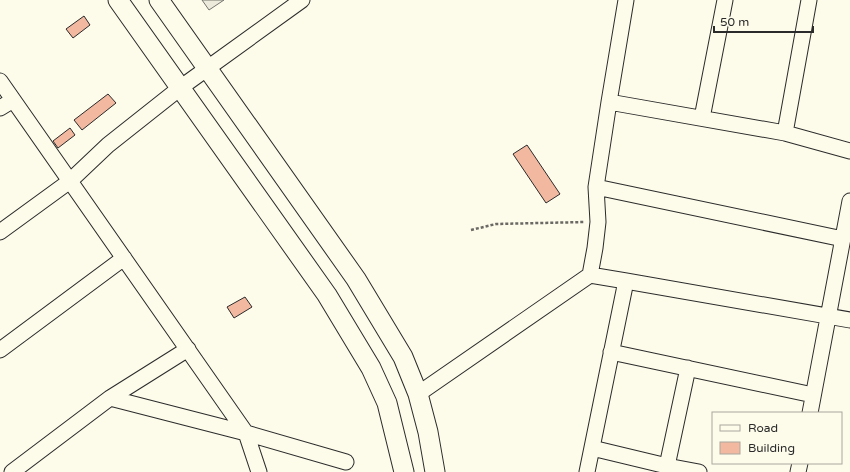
<svg xmlns="http://www.w3.org/2000/svg" width="850" height="472" viewBox="0 0 850 472" font-family="'Varela Round',sans-serif">
<style>
.green{fill:#ecebdb;stroke:#74746e}
.building{fill:#f2b8a0;stroke:#2b2b2b}
.lines{fill:none;stroke-linecap:round;stroke-linejoin:round}
.minor-casing{stroke:#2b2b2b;stroke-width:17}
.major-casing{stroke:#2b2b2b;stroke-width:21}
.path{stroke:#6a6964;stroke-width:2.5;stroke-dasharray:3 2;stroke-linecap:butt}
.minor{stroke:#fdfbea;stroke-width:15}
.major{stroke:#fdfbea;stroke-width:19}
</style>
<rect width="100%" height="100%" fill="#fdfbea"/>
<!-- green -->
<path class="green" d="M202,0H224L209,10Z"/>
<!-- building -->
<path class="building" d="M84,16L90,25L73,38L66,29Z
M108,94L116,103L82,130L74,120Z
M70,128L75,135L58,148L53,141Z
M527,145L560,194L546,203L513,154Z
M245,297L252,307L234,318L227,307Z"/>
<g class="lines">
<!-- minor casing -->
<g class="minor-casing">
<path id="minor" d="M0,81L246,433L259,472
M609,102L785,133L850,151
M0,108L13,100
M702,118L725,0
M785,133L809,0
M596,187L843,239
M0,232L70,181L108,145L180,88L302,0
M590,275L595,248L598,222L596,187L609,102L626,0
M0,350L124,258
M611,352L813,395
M418,394L590,275L626,281L850,320
M110,398L246,433L346,462
M810,413L850,201
M592,448L667,466L699,472
M667,466L688,368
M12,472L110,398L188,349
M587,472L626,281
M798,472L800,463"/>
</g>
<!-- major casing -->
<g class="major-casing">
<path id="major" d="M118,0L327,295L371,368L387,403L404,472
M159,0L356,279L403,357L418,394L428,432L435,472"/>
</g>
<!-- path -->
<path class="path" d="M471,230L496,224L585,222"/>
<!-- minor -->
<use href="#minor" class="minor"/>
<!-- major -->
<use href="#major" class="major"/>
</g>
<!-- legend -->
<rect x="712" y="412" width="130" height="52" fill="#fdfbea" stroke="#a9a89e"/>
<rect x="720" y="425" width="20" height="6" fill="#fdfbea" stroke="#a9a89e"/>
<text x="748" y="432" font-size="12" fill="#2b2b2b">Road</text>
<rect x="720" y="442" width="20" height="12" fill="#f2b8a0" stroke="#a9a89e"/>
<text x="748" y="452" font-size="12" fill="#2b2b2b">Building</text>
<!-- scale -->
<path d="M714 26v6h99v-6" fill="none" stroke="#2b2b2b" stroke-width="2"/>
<text x="720" y="26" font-size="12" fill="#2b2b2b" stroke="#fdfbea" stroke-width="3" paint-order="stroke">50 m</text>
</svg>
